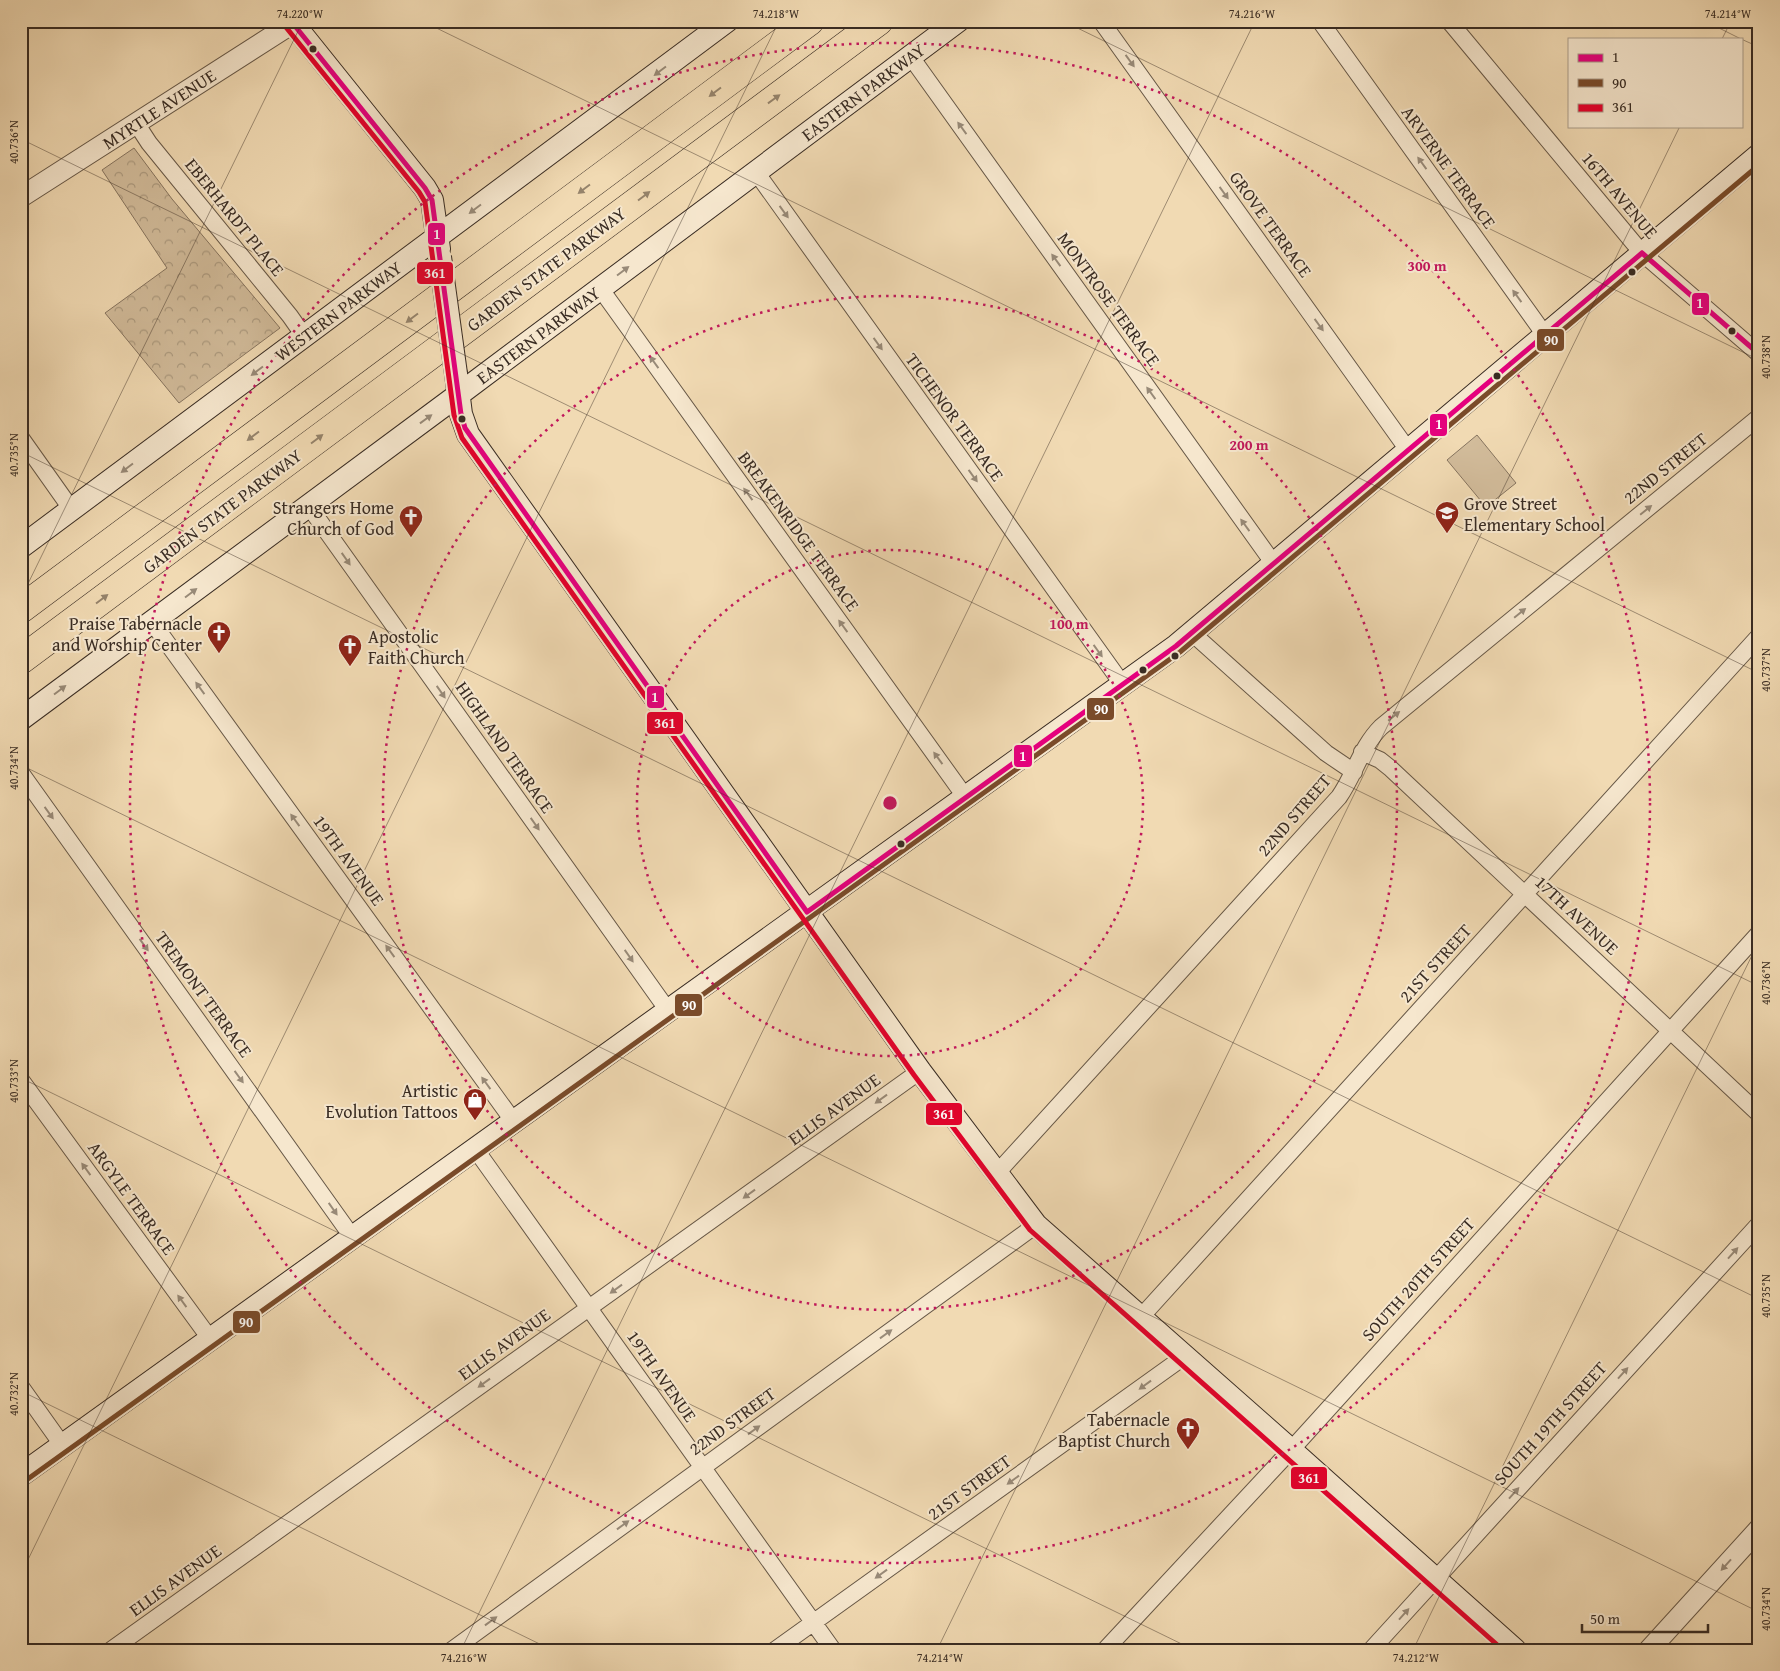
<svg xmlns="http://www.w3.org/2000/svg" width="1780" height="1671" viewBox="0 0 1780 1671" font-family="'Gentium Book Plus',serif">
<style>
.forest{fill:url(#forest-crowns);stroke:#86745f}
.pitch{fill:#d2bc9b;stroke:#86745f}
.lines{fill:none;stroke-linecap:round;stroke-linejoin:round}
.minor-casing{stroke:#675847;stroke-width:18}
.tertiary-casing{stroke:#675847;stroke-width:22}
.secondary-casing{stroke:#392c23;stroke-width:24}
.motorway-casing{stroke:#392c23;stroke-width:29}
.minor{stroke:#f6e7ce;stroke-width:16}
.tertiary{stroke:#f6e7ce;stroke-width:20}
.secondary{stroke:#f6e7ce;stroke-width:22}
.motorway{stroke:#f1dab3;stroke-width:28}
.secondary-bridge-casing{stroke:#392c23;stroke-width:24;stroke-linecap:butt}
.secondary-bridge{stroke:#f6e7ce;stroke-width:22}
.bus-1-casing{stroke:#f6e7ce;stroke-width:9}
.bus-2-casing{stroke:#f6e7ce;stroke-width:9}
.bus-3-casing{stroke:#f6e7ce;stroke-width:9}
.bus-1{stroke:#e5007d;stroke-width:5}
.bus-2{stroke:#7a4b2a;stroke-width:5}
.bus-3{stroke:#e4002b;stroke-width:5}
.oneway{fill:#988a78}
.oneway2{fill:#95836b}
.ticks{fill:none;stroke:#392c23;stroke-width:1;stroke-opacity:0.45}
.ring{fill:none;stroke:#c2185b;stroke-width:2.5;stroke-dasharray:2.5 5}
.bus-dot{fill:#392c23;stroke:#f6e7ce;stroke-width:2}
.labels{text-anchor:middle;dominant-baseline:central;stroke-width:4;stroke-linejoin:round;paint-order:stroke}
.street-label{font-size:18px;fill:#392c23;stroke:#f6e7ce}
.poi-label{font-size:18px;fill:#392c23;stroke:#f6e7ce;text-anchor:end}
.centre{fill:#c2185b;stroke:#f6e7ce;stroke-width:2.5}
.ring-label{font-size:15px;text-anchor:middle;font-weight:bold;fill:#c2185b;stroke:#f6e7ce;stroke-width:4;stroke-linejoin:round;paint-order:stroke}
.line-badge{stroke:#f6e7ce;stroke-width:2}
.badge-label{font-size:14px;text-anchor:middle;font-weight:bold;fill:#fff}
.neatline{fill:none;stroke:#392c23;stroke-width:2}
.ticks-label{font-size:12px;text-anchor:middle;fill:#392c23}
</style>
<defs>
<pattern id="forest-crowns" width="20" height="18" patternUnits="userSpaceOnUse" patternTransform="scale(1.25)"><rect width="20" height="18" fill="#d2bc9b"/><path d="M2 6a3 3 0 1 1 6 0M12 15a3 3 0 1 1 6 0" fill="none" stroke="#ab997e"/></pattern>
</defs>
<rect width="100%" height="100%" fill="#f1dab3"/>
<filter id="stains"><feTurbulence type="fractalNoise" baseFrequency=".004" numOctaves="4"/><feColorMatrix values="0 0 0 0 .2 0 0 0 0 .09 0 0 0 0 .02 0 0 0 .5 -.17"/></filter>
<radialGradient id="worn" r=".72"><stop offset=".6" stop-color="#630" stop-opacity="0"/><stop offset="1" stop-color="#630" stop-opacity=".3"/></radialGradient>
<!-- forest -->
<path class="forest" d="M134,148L172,199L280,328L179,403L105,313L167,268L102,170Z"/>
<!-- pitch -->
<path class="pitch" d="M1477,435L1516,483L1486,507L1447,460Z"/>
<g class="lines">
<!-- minor casing -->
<g class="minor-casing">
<path id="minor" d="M1101,21L1408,450
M1320,21L1545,335
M1449,21L1642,253L1759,354
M911,57L1274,564
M136,123L149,143L290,316L304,336
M756,172L1123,685
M600,288L966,798
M21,438L72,510
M308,505L669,1012
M152,622L514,1122
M1192,633L1326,753L1354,772
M1362,752L1380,760L1390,768L1759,1114
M21,773L353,1238
M21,1080L211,1340
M476,1150L833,1650
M997,1173L1339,797C1355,774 1361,747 1381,727L1759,417
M1141,1317L1759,636
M21,1387L63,1446
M111,1650L920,1071
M452,1650L1036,1225
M775,1650L1185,1356
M1105,1650L1291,1450L1759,933
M1371,1650L1759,1224"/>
</g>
<!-- tertiary casing -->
<g class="tertiary-casing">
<path id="tertiary" d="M21,197L296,21
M1649,1650L1759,1529"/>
</g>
<!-- secondary casing -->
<g class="secondary-casing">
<path id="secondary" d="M291,21L425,188L432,200L439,249
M456,374L461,414L468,434L920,1071L1036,1225L1291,1450L1515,1650
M21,547L727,21
M21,719L458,395L958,21
M21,1475L1176,646L1759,155"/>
</g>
<!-- motorway casing -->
<g class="motorway-casing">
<path id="motorway" d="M21,609L810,21
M21,660L879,21"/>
</g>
<!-- minor -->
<use href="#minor" class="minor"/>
<!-- tertiary -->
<use href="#tertiary" class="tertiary"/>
<!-- secondary -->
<use href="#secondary" class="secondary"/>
<!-- motorway -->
<use href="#motorway" class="motorway"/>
<!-- secondary-bridge casing -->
<g class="secondary-bridge-casing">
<path id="secondary-bridge" d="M440,257L456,374"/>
</g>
<!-- secondary-bridge -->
<use href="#secondary-bridge" class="secondary-bridge"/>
<!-- bus-1 casing -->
<g class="bus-1-casing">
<path id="bus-1" d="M291,21L425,188L432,200L461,414L465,428L807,912
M1642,253L1759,354
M807,912L1176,646L1642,253"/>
</g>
<!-- bus-2 casing -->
<g class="bus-2-casing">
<path id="bus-2" d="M25,1481L1180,652L1759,165"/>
</g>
<!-- bus-3 casing -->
<g class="bus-3-casing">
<path id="bus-3" d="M285,26L419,192L425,202L454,415L462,438L914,1075L1030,1230L1503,1650"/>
</g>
<!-- bus-1 -->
<use href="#bus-1" class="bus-1"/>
<!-- bus-2 -->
<use href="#bus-2" class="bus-2"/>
<!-- bus-3 -->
<use href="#bus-3" class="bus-3"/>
</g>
<!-- one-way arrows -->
<defs><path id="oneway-solid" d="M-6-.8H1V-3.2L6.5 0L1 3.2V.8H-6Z" transform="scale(1.25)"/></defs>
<g class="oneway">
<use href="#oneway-solid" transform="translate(1130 61) rotate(54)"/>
<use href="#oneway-solid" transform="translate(660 71) rotate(143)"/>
<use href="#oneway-solid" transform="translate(962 128) rotate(-126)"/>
<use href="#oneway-solid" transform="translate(1422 163) rotate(-126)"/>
<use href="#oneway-solid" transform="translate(1224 193) rotate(54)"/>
<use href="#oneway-solid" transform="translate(475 209) rotate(143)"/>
<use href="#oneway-solid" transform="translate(784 212) rotate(54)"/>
<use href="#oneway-solid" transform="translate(1056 260) rotate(-126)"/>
<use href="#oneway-solid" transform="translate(623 271) rotate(-37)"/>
<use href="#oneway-solid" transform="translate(1517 296) rotate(-126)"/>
<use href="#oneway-solid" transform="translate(1319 325) rotate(54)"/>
<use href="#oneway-solid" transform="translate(878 344) rotate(54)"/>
<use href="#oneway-solid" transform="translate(654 362) rotate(-126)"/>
<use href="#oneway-solid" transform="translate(257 371) rotate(143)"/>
<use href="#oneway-solid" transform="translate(1151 393) rotate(-126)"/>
<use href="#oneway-solid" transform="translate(426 419) rotate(-36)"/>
<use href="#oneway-solid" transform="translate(127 468) rotate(143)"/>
<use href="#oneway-solid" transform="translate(973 476) rotate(54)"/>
<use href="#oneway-solid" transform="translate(748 494) rotate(-126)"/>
<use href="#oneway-solid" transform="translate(1646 510) rotate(-39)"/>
<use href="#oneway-solid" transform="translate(1245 525) rotate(-126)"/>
<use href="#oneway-solid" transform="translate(346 559) rotate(55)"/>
<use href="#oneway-solid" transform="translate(191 593) rotate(-37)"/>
<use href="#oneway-solid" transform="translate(1520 613) rotate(-39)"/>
<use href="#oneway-solid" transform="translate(843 626) rotate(-126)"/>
<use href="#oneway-solid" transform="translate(1098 651) rotate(54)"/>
<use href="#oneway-solid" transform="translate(200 688) rotate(-126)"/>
<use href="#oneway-solid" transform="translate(60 690) rotate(-37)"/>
<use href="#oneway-solid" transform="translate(441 692) rotate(55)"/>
<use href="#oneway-solid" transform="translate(1394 716) rotate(-39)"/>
<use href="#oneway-solid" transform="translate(938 758) rotate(-126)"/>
<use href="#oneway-solid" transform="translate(49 813) rotate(54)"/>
<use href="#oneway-solid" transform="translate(295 820) rotate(-126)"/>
<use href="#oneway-solid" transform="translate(535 824) rotate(55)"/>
<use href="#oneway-solid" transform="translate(144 945) rotate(54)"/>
<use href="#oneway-solid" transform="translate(390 951) rotate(-126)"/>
<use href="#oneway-solid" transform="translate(629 956) rotate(55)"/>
<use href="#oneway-solid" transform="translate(239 1077) rotate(54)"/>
<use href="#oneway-solid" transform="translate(486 1083) rotate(-126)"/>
<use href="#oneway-solid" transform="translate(881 1099) rotate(144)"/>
<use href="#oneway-solid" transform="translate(86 1169) rotate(-126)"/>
<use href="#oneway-solid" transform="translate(749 1194) rotate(144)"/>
<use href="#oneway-solid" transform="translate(333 1209) rotate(55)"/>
<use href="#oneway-solid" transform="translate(1733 1253) rotate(-48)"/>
<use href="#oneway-solid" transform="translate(616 1289) rotate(144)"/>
<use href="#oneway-solid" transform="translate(182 1301) rotate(-126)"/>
<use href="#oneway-solid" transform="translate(886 1334) rotate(-36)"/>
<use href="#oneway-solid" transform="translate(1623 1373) rotate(-48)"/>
<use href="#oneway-solid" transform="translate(484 1383) rotate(144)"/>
<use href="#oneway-solid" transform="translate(1145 1385) rotate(144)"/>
<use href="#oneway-solid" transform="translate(754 1430) rotate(-36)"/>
<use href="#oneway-solid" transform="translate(1013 1480) rotate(144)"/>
<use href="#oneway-solid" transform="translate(1514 1493) rotate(-48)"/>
<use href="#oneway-solid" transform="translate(623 1525) rotate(-36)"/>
<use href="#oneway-solid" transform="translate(1726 1565) rotate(132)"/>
<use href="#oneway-solid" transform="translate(881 1574) rotate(144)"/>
<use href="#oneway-solid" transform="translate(1404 1614) rotate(-48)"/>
<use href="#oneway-solid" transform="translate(491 1621) rotate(-36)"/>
</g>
<g class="oneway2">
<use href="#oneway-solid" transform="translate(715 92) rotate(143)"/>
<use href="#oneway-solid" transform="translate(774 99) rotate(-36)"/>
<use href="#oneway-solid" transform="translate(584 189) rotate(143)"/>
<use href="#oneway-solid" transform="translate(644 196) rotate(-37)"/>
<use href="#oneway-solid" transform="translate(412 318) rotate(143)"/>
<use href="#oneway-solid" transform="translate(253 436) rotate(143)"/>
<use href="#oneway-solid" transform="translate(317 439) rotate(-37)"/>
<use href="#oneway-solid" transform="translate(102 599) rotate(-37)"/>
</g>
<!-- ticks -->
<path class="ticks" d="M422,21L1759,673M1063,21L1759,360M1705,21L1741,39M1722,39L1731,21M1741,39L1759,47M21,139L1759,986M21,452L1759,1299M21,598L303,21M21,765L1759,1612M21,1078L1194,1650M21,1391L552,1650M21,1574L779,21M461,1650L1255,21M937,1650L1680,126M1413,1650L1759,941"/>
<!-- distance rings -->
<g class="ring">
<circle cx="890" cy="803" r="253"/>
<circle cx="890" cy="803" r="507"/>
<circle cx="890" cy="803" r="760"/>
</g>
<!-- icons -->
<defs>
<g id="school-pin" transform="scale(1.25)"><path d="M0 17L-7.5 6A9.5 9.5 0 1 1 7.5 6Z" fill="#8f2418" stroke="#f6e7ce"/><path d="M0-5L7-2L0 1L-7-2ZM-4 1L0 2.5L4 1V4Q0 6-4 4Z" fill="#fff"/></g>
<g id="church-pin" transform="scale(1.25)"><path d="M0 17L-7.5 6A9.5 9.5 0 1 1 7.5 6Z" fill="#8f2418" stroke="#f6e7ce"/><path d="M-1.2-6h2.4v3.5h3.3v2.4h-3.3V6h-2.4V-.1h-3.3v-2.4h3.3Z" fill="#fff"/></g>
<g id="shop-pin" transform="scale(1.25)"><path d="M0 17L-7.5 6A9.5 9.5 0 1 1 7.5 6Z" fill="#8f2418" stroke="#f6e7ce"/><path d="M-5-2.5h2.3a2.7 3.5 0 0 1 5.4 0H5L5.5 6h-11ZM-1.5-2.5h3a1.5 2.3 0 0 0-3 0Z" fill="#fff"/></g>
</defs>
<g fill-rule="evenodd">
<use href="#school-pin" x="1447" y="513"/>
<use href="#church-pin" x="411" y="517"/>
<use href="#church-pin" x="219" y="633"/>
<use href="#church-pin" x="350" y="646"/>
<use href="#shop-pin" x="475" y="1100"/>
<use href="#church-pin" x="1188" y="1429"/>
</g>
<!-- markers -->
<g class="bus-dot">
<circle cx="313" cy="49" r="4.5"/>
<circle cx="1632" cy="272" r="4.5"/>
<circle cx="1732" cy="331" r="4.5"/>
<circle cx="1497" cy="376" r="4.5"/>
<circle cx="462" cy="419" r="4.5"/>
<circle cx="1175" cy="656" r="4.5"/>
<circle cx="1143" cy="670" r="4.5"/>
<circle cx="901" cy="844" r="4.5"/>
</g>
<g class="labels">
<!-- street labels -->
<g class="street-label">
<text transform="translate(863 92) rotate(-37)">EASTERN PARKWAY</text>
<text transform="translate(159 109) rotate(-33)">MYRTLE AVENUE</text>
<text transform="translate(1449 167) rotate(54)">ARVERNE TERRACE</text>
<text transform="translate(1620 195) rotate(50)">16TH AVENUE</text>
<text transform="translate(235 217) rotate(51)">EBERHARDT PLACE</text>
<text transform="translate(1271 224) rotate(54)">GROVE TERRACE</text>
<text transform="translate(546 269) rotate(-37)">GARDEN STATE PARKWAY</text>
<text transform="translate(1109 299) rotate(54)">MONTROSE TERRACE</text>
<text transform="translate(338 311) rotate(-37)">WESTERN PARKWAY</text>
<text transform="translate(538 335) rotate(-37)">EASTERN PARKWAY</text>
<text transform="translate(955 417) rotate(54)">TICHENOR TERRACE</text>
<text transform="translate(1665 468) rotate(-39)">22ND STREET</text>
<text transform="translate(222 511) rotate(-37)">GARDEN STATE PARKWAY</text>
<text transform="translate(799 531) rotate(54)">BREAKENRIDGE TERRACE</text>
<text transform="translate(505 747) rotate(55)">HIGHLAND TERRACE</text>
<text transform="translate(1294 815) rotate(-49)">22ND STREET</text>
<text transform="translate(349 860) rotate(54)">19TH AVENUE</text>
<text transform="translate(1577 915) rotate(43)">17TH AVENUE</text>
<text transform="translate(1435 963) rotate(-48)">21ST STREET</text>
<text transform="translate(204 994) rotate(54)">TREMONT TERRACE</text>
<text transform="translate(834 1109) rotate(-36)">ELLIS AVENUE</text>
<text transform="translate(132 1198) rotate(54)">ARGYLE TERRACE</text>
<text transform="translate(1418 1279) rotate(-48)">SOUTH 20TH STREET</text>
<text transform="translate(504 1344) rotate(-36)">ELLIS AVENUE</text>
<text transform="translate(662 1376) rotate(55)">19TH AVENUE</text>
<text transform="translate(732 1421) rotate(-36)">22ND STREET</text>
<text transform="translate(1550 1423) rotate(-48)">SOUTH 19TH STREET</text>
<text transform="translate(969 1487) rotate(-36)">21ST STREET</text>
<text transform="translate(175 1580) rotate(-36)">ELLIS AVENUE</text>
</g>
<!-- poi labels -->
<g class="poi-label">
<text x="1464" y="503" text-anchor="start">Grove Street<tspan x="1464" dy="21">Elementary School</tspan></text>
<text x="394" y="507">Strangers Home<tspan x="394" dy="21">Church of God</tspan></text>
<text x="202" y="623">Praise Tabernacle<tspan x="202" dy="21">and Worship Center</tspan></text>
<text x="368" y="636" text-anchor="start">Apostolic<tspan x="368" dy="21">Faith Church</tspan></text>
<text x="458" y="1090">Artistic<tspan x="458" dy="21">Evolution Tattoos</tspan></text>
<text x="1170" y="1419">Tabernacle<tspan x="1170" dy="21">Baptist Church</tspan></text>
</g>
</g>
<circle cx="890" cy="803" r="8" class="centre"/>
<g class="ring-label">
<text x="1427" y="271">300 m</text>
<text x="1249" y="450">200 m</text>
<text x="1069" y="629">100 m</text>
</g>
<g class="line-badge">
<rect x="427" y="222" width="19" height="24" rx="5" fill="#e5007d"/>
<rect x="416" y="261" width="38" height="24" rx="5" fill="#e4002b"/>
<rect x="1691" y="292" width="19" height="24" rx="5" fill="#e5007d"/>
<rect x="1536" y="328" width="29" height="24" rx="5" fill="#7a4b2a"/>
<rect x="1429" y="413" width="19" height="24" rx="5" fill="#e5007d"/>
<rect x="646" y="685" width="19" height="24" rx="5" fill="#e5007d"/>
<rect x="1086" y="697" width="29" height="24" rx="5" fill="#7a4b2a"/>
<rect x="646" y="711" width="38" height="24" rx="5" fill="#e4002b"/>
<rect x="1013" y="744" width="20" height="24" rx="5" fill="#e5007d"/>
<rect x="674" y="993" width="29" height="24" rx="5" fill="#7a4b2a"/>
<rect x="925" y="1102" width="38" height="24" rx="5" fill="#e4002b"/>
<rect x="232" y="1310" width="29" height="24" rx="5" fill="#7a4b2a"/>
<rect x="1290" y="1466" width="38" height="24" rx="5" fill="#e4002b"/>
</g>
<g class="badge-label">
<text x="437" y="239">1</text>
<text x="435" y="278">361</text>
<text x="1700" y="308">1</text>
<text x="1551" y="345">90</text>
<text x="1439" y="429">1</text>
<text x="655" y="702">1</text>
<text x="1101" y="714">90</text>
<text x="665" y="728">361</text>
<text x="1023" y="761">1</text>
<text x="689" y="1010">90</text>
<text x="944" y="1119">361</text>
<text x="246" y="1327">90</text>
<text x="1309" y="1483">361</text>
</g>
<!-- margin -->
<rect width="1780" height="1671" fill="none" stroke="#f1dab3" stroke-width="55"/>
<!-- legend -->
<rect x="1568" y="38" width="175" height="90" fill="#f6e7ce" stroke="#aa9c8a"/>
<rect x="1578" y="54" width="25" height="8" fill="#e5007d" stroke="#aa9c8a"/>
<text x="1612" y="62" font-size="15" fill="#392c23">1</text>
<rect x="1578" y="79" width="25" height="8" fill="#7a4b2a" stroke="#aa9c8a"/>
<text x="1612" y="88" font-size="15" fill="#392c23">90</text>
<rect x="1578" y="104" width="25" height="8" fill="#e4002b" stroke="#aa9c8a"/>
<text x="1612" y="112" font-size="15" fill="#392c23">361</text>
<!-- scale -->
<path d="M1582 1624v8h126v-8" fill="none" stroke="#392c23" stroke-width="2.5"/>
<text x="1590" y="1624" font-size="15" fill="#392c23" stroke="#f6e7ce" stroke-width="4" paint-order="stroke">50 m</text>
<rect x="28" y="28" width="1724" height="1616" class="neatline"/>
<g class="ticks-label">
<text x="300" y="18">74.220°W</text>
<text x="776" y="18">74.218°W</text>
<text x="1252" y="18">74.216°W</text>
<text x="1728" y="18">74.214°W</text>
<text transform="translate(14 142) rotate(-90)" y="4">40.736°N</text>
<text transform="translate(1766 357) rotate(-90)" y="4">40.738°N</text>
<text transform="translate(14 455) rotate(-90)" y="4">40.735°N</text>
<text transform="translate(1766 670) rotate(-90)" y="4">40.737°N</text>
<text transform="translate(14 768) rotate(-90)" y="4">40.734°N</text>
<text transform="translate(1766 983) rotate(-90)" y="4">40.736°N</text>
<text transform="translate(14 1081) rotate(-90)" y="4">40.733°N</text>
<text transform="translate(1766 1296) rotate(-90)" y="4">40.735°N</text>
<text transform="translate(14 1394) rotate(-90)" y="4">40.732°N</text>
<text transform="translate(1766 1609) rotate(-90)" y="4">40.734°N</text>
<text x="464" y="1662">74.216°W</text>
<text x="940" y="1662">74.214°W</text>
<text x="1416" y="1662">74.212°W</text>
</g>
<rect width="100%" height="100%" filter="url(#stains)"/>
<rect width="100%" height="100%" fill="url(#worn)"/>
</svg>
